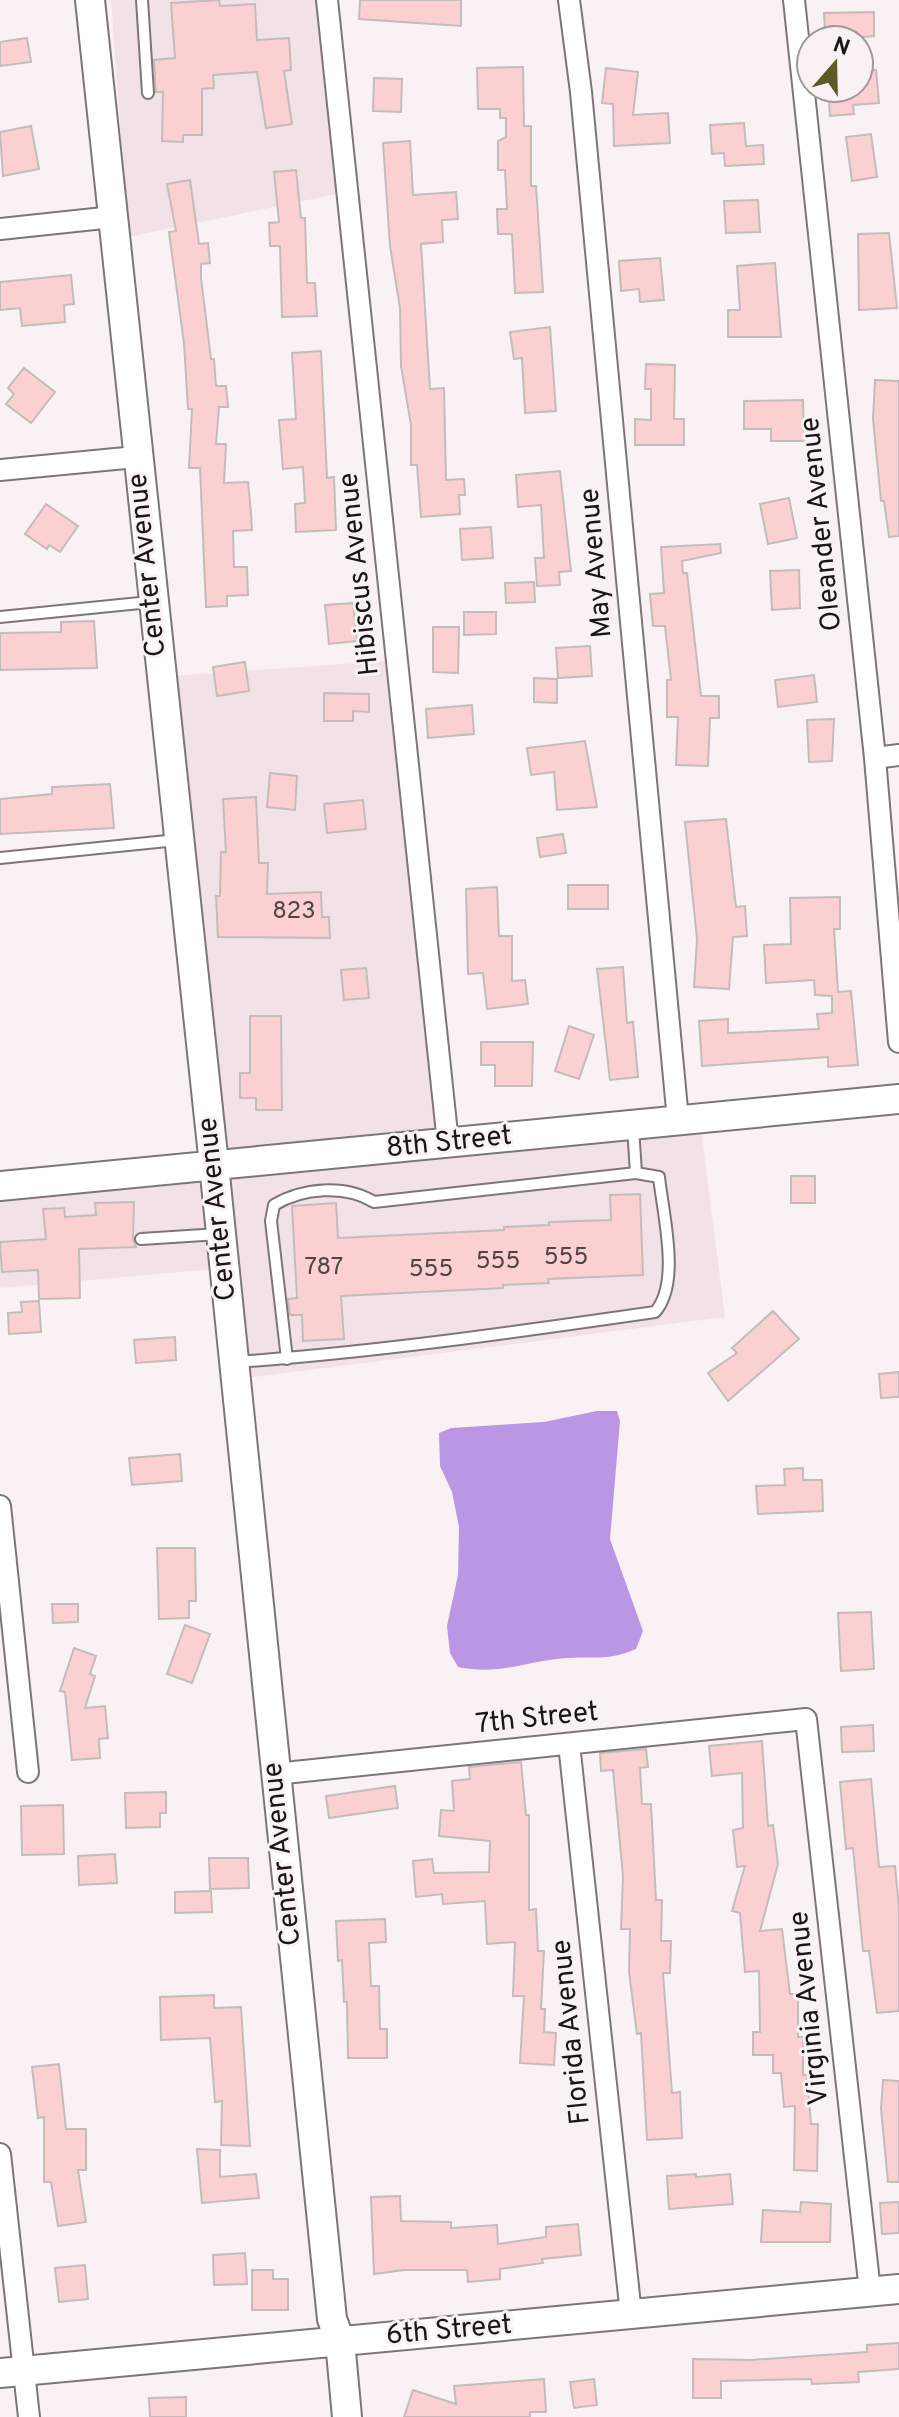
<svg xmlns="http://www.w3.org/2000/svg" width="899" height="2417" viewBox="0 0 899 2417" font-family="Overpass,sans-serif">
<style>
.built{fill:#f2e2e8}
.water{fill:#bb96e5}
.building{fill:#fad0d3;stroke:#c4bcbc;stroke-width:2}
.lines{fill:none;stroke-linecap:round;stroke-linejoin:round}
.lane-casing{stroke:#7d7679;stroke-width:14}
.street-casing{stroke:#7d7679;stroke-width:24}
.secondary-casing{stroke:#7d7679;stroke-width:32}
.lane{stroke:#fff;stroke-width:10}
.street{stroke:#fff;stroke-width:20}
.secondary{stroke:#fff;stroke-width:28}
.labels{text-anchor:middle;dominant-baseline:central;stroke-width:6;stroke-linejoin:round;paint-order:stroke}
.number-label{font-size:24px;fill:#514446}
.street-label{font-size:28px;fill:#191617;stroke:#f9f1f4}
</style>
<rect width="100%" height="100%" fill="#f9f1f4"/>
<!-- built -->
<path class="built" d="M111,0H317L337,194L128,237Z
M386,661L436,1133L223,1153L171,676Z
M701,1129L725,1317L246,1378L226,1175Z
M205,1177L214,1269L0,1288V1197Z"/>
<!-- water -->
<path class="water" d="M597,1411H617L620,1421L610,1539L643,1631L636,1649C607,1661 599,1656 569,1658C528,1660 501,1676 458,1667L450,1653L447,1626L458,1575L459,1527L452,1492L440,1466L439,1433L451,1428L544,1422Z"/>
<!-- building -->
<path class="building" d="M219,0L220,6L255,4L257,40L289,38L291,70L284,71L292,124L266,128L257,72L213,75L214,88L202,89V135H183V142L162,141L163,92H156L154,60L175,58L171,3Z
M360,0H461V26L359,19Z
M874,12V36L832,40V33H825L824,13Z
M27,38L31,62L0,66V42Z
M523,67L524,126H531V186H536L543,292L515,293L512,234H498L497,209H507L505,170H498V141L506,137V118H500V109H478L477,68Z
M606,68L638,72L633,115L668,113L670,143L614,146L613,104L602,103Z
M876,70L879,103L853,105L854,114L830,116L828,88H859V71Z
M374,78L402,79L401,112L373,111Z
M744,123L746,146L763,145L764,164L725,166L724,153L712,154L710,125Z
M31,126L39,169L3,176L0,132Z
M871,134L877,177L852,181L846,137Z
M410,141L413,195L456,192L458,219L442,220L443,242L421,244L430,389L444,388L446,480L464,479L465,495H459L460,514L421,517L417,465H411V425L401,366L400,308L390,246L383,143Z
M296,170L301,218H305L307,283H315L317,316L282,317L280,246H270L269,223L279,222L274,172Z
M190,180L199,244L208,243L210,263L201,264V278L211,359H214L216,386H226L228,407H219L216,444H226L224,483L248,482L251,513L252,530L233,531L234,567H247L248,595L227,596V606L206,607L200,468H189L192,409H188L184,343L169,232L176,231L167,184Z
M758,200L760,232L726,233L724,201Z
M889,233L897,308L859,310L858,234Z
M660,258L664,300L640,302L639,289L621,291L619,261Z
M775,263L781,337H728V310H740L737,266Z
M71,275L74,304L64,305L65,322L22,326L20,308L0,310V282Z
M550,327L556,411L525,413L522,358L514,359L510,332Z
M321,351L327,478L334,477L336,530L296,532L295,504L305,503L303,467L283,469L279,420L296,419L292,353Z
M646,364L675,365L674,419H684V445H635V419L651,420V389H645Z
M24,368L55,392L31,423L6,404L14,394L8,388Z
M875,380L899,381V536L889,537L884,501H881L873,419Z
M803,400L804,441H771V429H744V401Z
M560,471L571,571L559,572L560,585L537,586L535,558H544L541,505L518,507L516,475Z
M789,498L797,538L768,544L760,504Z
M46,504L78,526L60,552L49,545L47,549L25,534Z
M491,527L493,558L462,560L460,529Z
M720,544L721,553L682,561L683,573H687L701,696H719V718H710L708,766L676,765L678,717H667V680H671L665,626H653L650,594L664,593L661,547Z
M799,570L800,608L772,610L770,571Z
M534,582L535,602L506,603L505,583Z
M353,603L357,641L329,644L325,605Z
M464,612H496V634L464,635Z
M94,621L97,668L0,670V633L61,632V622Z
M433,627H459L458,673L433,672Z
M590,646L592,676L558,678L556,648Z
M245,662L249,691L217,696L213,667Z
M814,675L817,702L778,707L775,680Z
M534,678L557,679V703L534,702Z
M324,693L369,694V712L353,711V721H324Z
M472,705L474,734L428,738L426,709Z
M834,719L832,761L809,762L807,720Z
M585,741L597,807L557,810L554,772L531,775L527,748Z
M270,773L297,776L295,810L267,807Z
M110,784L114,828L0,834V799L52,794V787Z
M256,797L259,863H268L267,894L321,892L322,917H329L330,938L218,937L216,896H220L221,852H226L223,799Z
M363,800L366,829L327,833L324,804Z
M726,819L736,907L745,906L747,936L733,937L729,989L694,987L697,939L685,822Z
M563,834L566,853L540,857L537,838Z
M568,885H608V909H568Z
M497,887L499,936H512V981L525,980L528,1004L487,1009L483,973L468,974L466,889Z
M840,897V929H834L838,992L851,991L858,1065L828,1067V1057L702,1066L699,1021L728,1019V1033L819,1029L817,1014L832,1013V996L815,995L814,980L766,983L764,945L791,944L790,898Z
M623,967L627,1023L633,1022L638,1077L610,1080L597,969Z
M366,968L369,998L344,1000L341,970Z
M250,1016H281L282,1110H256V1098H240V1073H250Z
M569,1026L594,1035L579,1079L555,1071Z
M481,1042H533L532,1086H495V1065H481Z
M791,1176H815V1203H791Z
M640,1194L643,1275L548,1279L549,1283L503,1285V1288L341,1296L344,1339L303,1341L302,1315H290L288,1299L297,1298L292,1206L336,1203L338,1238L504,1230V1227L549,1225V1222L611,1220L610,1195Z
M134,1202L133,1239L136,1247L79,1249L80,1298L39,1299L38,1270L2,1272L0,1242L46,1239L43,1209L64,1208L65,1217L96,1215L95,1203Z
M39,1301L41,1332L9,1334L8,1313L22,1312L21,1302Z
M773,1311L799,1339L728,1401L708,1373L737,1353L732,1348Z
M175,1337L176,1360L136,1363L134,1340Z
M899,1372V1397L881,1398L879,1374Z
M180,1454L182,1481L132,1485L129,1458Z
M803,1468V1480H822L823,1511L758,1514L756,1486L785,1485L784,1469Z
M157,1548H195L196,1601H189V1618L159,1619Z
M52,1604H78V1622L53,1623Z
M871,1612L874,1669L841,1671L838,1613Z
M185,1625L210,1634L192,1683L167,1674Z
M74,1648L96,1656L90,1674L95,1676L85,1708L105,1706L108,1738L99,1739L100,1758L72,1760L65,1692L60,1691Z
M873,1725L874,1751L842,1752L841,1727Z
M762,1741L768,1826L773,1825L778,1864L760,1931L782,1929L790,1994H798V2037H803V2075H807L811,2124H818L817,2171L794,2170L795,2106L784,2107L781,2073H773V2055H753V2032H760L759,1971L745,1972L740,1913L732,1911L745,1866L737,1867L733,1830L743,1828L742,1773L712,1776L709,1746Z
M646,1749L648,1767L640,1768L642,1804H651L656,1900H662L661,1941H671L670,1973H663L672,2093L680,2092L682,2138L647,2140L641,2033L637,2034L629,1972L630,1929H621L623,1876L613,1770L601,1771L600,1753Z
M521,1762L526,1815H529V1910L536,1909L538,1951H544L541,2009H545L544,2032L556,2033L554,2065L520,2063L524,1996H513L515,1942L487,1944L485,1901L443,1904L442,1894L416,1897L413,1861L432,1859L434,1873L489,1872L490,1841L439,1836L441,1810L454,1811L452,1781L470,1779L469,1767Z
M871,1779L879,1867L895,1866L899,1908V2011L877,2013L869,1951H863L853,1848L846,1849L840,1782Z
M395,1786L398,1808L329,1818L326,1796Z
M166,1792V1813H160V1827L126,1828L125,1793Z
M63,1805L64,1854L22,1855L21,1806Z
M115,1854L117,1883L79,1885L78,1856Z
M209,1858H248L249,1888L210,1889Z
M211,1891L212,1912L175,1913V1892Z
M385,1919L386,1942L369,1943L371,1986H379L380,2029H387V2058H348L347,2002H344L342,1960L338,1961L336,1921Z
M214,1995V2008L241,2007L250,2146L221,2145L222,2101L215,2102L210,2038L161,2040L160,1997Z
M59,2064L66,2129H86V2170H78L86,2222L58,2226L51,2182H44V2117L38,2118L32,2067Z
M883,2080L899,2081V2182H888L881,2109Z
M197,2149L220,2150V2177L256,2174L259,2198L202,2203Z
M696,2174V2177L730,2174L733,2204L669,2209L667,2176Z
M400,2196L401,2221L451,2222V2228L497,2225L498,2244L546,2237V2227L578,2224L581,2255L542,2259L543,2263L500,2269V2279L468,2282L467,2270H404L374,2274L371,2197Z
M801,2202L831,2204L830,2242H761L763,2210L800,2212Z
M899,2202V2233L882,2234L880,2203Z
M245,2253L247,2284L214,2285L213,2255Z
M85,2265L88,2299L59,2302L55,2268Z
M252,2270H273V2279H288V2310H252Z
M899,2343V2369L858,2372L859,2382L812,2384L811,2379L721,2381V2398H693V2359L751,2360L867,2352V2345Z
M544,2379L546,2412H530V2417H404L413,2390L456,2404L454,2386Z
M594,2379L597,2405L574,2408L570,2382Z
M186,2397V2417H150L149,2398Z"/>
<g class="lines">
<!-- lane casing -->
<g class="lane-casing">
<path id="lane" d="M142,0L148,93
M0,617L150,602
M0,858L177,840
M633,1127L636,1173
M141,1239L219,1234
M236,1362C377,1352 516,1332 655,1312C681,1283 663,1215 659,1177L636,1173L374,1202C345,1184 302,1188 274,1205L271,1221L287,1359"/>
</g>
<!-- street casing -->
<g class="street-casing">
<path id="street" d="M327,0L448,1143
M569,0L581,92L678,1120
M794,0L875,758L899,1042
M0,229L113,217
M0,470L136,457
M875,758L899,755
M0,1506L28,1772
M569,1744L631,2314
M275,1774L806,1719L870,2291
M0,2154L29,2417"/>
</g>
<!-- secondary casing -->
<g class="secondary-casing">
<path id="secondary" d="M90,0L214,1165L332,2319L340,2341L347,2417
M0,1186L899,1099
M0,2373L899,2289"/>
</g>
<!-- lane -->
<use href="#lane" class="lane"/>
<!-- street -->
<use href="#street" class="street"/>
<!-- secondary -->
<use href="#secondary" class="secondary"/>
</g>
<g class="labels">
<!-- number labels -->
<g class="number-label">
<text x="294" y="912">823</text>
<text x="566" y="1258">555</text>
<text x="498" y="1262">555</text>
<text x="324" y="1268">787</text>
<text x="431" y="1270">555</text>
</g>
<!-- street labels -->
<g class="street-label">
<text transform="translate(822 524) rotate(-96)">Oleander Avenue</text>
<text transform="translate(597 563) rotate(-95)">May Avenue</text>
<text transform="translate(148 565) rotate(-96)">Center Avenue</text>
<text transform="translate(360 574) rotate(-96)">Hibiscus Avenue</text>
<text transform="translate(449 1143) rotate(-6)">8th Street</text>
<text transform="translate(218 1209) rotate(-96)">Center Avenue</text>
<text transform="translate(537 1719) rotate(-6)">7th Street</text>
<text transform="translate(283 1854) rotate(-96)">Center Avenue</text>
<text transform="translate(810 2008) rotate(-96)">Virginia Avenue</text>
<text transform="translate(572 2032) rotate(-96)">Florida Avenue</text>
<text transform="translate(449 2331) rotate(-5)">6th Street</text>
</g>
</g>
<!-- north arrow -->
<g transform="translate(835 64) rotate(20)"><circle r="38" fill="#f9f1f4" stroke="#9f999c" stroke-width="2"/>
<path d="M0-6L14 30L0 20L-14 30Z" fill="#5d5a26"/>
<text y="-12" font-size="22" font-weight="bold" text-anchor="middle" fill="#191617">N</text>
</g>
</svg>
